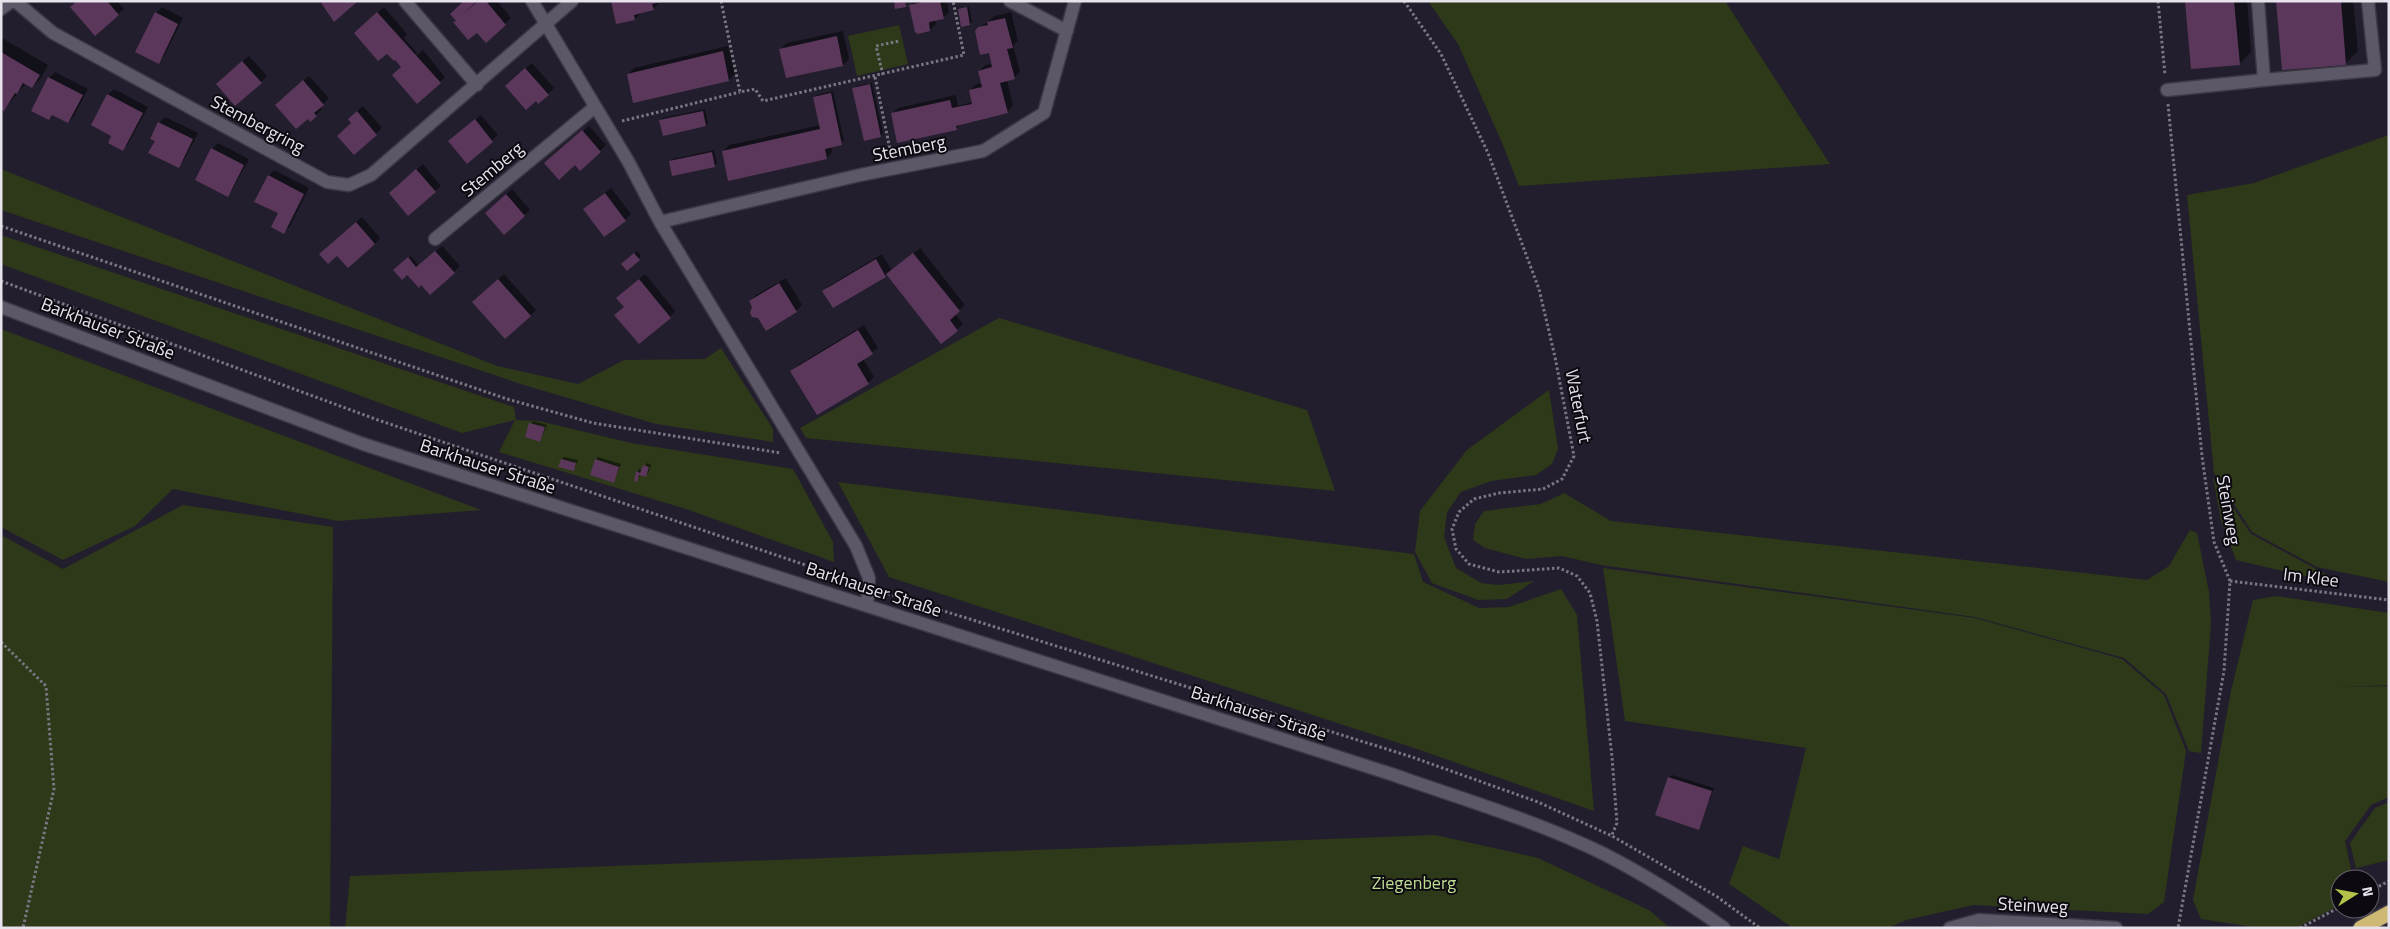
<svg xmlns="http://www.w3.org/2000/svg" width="2390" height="929" viewBox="0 0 2390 929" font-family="'Titillium Web',sans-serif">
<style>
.green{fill:#2d3919}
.shadow{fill:#0007}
.building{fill:#5b385b}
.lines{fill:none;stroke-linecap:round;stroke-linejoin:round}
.minor-casing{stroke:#3d3845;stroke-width:15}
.highway-casing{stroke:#3d3845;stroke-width:18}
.path{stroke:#7a7682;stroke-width:3;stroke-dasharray:2.5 2.5;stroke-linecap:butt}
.minor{stroke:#5d5868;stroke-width:12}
.highway{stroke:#cdb973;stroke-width:15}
.labels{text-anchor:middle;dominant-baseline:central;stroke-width:4;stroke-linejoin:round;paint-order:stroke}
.street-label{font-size:18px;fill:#e7e3ed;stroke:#0c0a10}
.park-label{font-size:18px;fill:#bfde94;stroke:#0c0a10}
</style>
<rect width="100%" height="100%" fill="#231e2d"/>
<!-- green -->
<path class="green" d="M1428,1H1725L1830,164L1519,186L1503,145L1458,44Z
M899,25L908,64L857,76L848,36Z
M2389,135V582L2317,567L2252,532L2214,473L2187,195L2254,183Z
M1,169L497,366L578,384L624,360L705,359L721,348L773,429V442L656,424L524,385L1,210Z
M1,235L514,407L516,420L539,421L631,443L793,469L833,542L834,562L689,510L499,452L515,420L462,433L1,264Z
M999,318L1307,410L1335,491L806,438L800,428Z
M1,329L481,510L338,521L173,489L135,526L63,560L1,527Z
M1549,390L1558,449L1552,464L1536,475L1491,481L1461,492L1447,512L1444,537L1456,568L1481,583L1498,585L1534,581L1507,599L1478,600L1432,583L1415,552L1420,511L1467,450Z
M2213,477L2251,534L2333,578L2304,576L2236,560L2221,521Z
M838,482L1414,554L1423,582L1479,608L1509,607L1561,589L1577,615L1594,811L1414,748L889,577Z
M1564,493L1611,521L2147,580L2169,566L2190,530L2197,533L2209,592L2211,624L2201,753L2189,751L2166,694L2124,658L1975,617L1601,565L1562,556L1526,559L1485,548L1473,540L1475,524L1484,511L1541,504Z
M183,505L333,527L330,928H1V535L63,569Z
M1603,568L1975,618L2122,659L2164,695L2186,751L2164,902L2148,914L1974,905L1906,920L1888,928H1793L1729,884L1743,846L1779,859L1806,748L1625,721Z
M2276,596L2389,613V685L2339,687L2389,686V797L2371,805L2345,841L2353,879H2340V905L2296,928H2260L2201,919L2193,900L2231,691L2253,600Z
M2389,802V860L2356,868L2350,843L2375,808Z
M1435,835L1538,858L1649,910L1670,928H345L350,876Z"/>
<!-- shadow -->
<path class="shadow" d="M78,1H117L124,9L118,14Z
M465,1H497L511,18L486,41L477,31L457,20Z
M612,1H658L659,3L653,9L641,13L635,19Z
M914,1H947L949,12L943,18L935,20L936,24L930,30L910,6Z
M2187,1H2247L2251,52L2239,64Z
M2277,1H2353L2358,51L2346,63Z
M969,6L972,22L970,24L959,10Z
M162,7L183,18L164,56L159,62L156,13Z
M384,7L407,34L404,38L417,53L401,66L361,27Z
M1011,12L1018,41L1013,45L1020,72L1014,78L1007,80L1013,106L1007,112L962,123L956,129L892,114L898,108L956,95L958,106L972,102L970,90L976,84L982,83L979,71L985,65L993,64L990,52L979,28L995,16Z
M843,31L849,59L843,65L787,77L781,49L787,43Z
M2,38L48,65L41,78L32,87L26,83L4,110L1,83Z
M728,46L735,74L729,80L628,74L634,68Z
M423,50L445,77L440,82L399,71Z
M249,56L267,76L261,82L223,78Z
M532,63L554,88L548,94L512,80Z
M55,72L88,89L74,116L68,122L53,114L49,119V78Z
M309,76L329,98L320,107L322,109L311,120L282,100Z
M872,83L883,133L881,136L854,89L856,86Z
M114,89L148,107L128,144L122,150L113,136L108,95Z
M833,91L844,141L831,146L832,152L826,158L723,151L729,145L821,125L814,97L817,95Z
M363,106L382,128L354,153L352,123L355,113Z
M705,109L708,123L706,125L661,120L663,118Z
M481,115L498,135L467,162L456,136Z
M165,117L198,133L184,160L178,166L156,140L159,123Z
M589,126L606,145L600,151L576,164L552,158Z
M218,143L249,159L233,189L227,195L197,179L212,149Z
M714,150L717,163L714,166L670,161L673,159Z
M423,164L441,186L435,191L396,187Z
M274,170L309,188L290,226L284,232L269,176Z
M611,188L631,214L625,220L585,209Z
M512,189L530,210L504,233L492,207Z
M362,217L380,238L375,244L337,255L326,248Z
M442,246L460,266L454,272L421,283L407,274L395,270L411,256L419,266Z
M920,248L965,305L955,314L963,324L942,343L887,274L833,307L824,291L830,285L882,254L892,271Z
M637,251L641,256L627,269L623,264Z
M504,274L536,310L530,316L479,296Z
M645,274L675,311L670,317L625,306L624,292Z
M786,278L802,305L796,311L753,307L750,301L756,295Z
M864,325L878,348L863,359L874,377L868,383L792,371L798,365Z
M533,421L547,425L540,441L526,436Z
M564,457L578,460L574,470L562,459Z
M598,457L621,464L613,482L596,460Z
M647,463L651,465L648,473L645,476L641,474L637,480V472L639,469L643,470Z
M1672,775L1714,788L1699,828L1669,777Z"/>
<!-- building -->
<path class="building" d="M77,1H107L119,15L95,36L70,7Z
M320,1H358L334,22Z
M464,1H477L462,15L478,1H486L506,25L486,43L477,33L468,40L453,22L456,21L450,14Z
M611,1H661L662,2L652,4L654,10L634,15L635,20L616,24Z
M894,1H905L906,7L895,9Z
M927,1H940L944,19L929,22L930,31L918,34L915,32L909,5Z
M2185,1H2234L2240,65L2191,69Z
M2276,1H2341L2346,65L2282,70Z
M967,7L970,25L961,27L958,9Z
M155,12L178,24L159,64L135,52Z
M377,12L441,83L417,104L392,75L401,67L395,60L394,61L387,54L378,61L354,33Z
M1005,18L1013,48L1007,49L1015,79L1000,83L1008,113L956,126L957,130L897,143L891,113L950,100L952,108L972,104L969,90L982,87L978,71L992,67L989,53L980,55L975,31L978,27L988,25L987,22Z
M837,36L843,66L786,78L779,49Z
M723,51L729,81L633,103L627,74Z
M1,52L40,75L32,88L23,83L17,94L15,93L4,111L1,110Z
M242,61L262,83L235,106L216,84Z
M525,68L549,95L538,104L536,101L526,110L505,86Z
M48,77L83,95L68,123L52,115L49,120L31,111Z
M303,80L324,105L314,113L317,116L310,122L308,119L296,129L275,105Z
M870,84L881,137L864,141L852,88Z
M831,93L842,145L825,149L827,159L728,181L722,151L820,129L813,97Z
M107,94L143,113L123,151L108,143L111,136L91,125Z
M357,111L377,135L354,155L337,136L351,123L348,119Z
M703,111L706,126L663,136L659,120Z
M475,119L493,142L467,164L448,141Z
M158,122L193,139L179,168L148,153L155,141L150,139Z
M582,130L601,152L580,171L575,165L559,180L544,163Z
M211,148L244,165L228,197L195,180Z
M712,152L715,167L672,176L669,161Z
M416,169L436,192L408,216L389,193Z
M268,175L304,194L284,234L271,227L278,213L254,202Z
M605,193L626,221L604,237L583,209Z
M506,194L525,216L504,235L485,213Z
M356,222L375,244L348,268L337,256L328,264L319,254Z
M435,251L455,273L430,295L421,285L419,288L407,275L402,280L393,270L408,257L416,267Z
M634,253L640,260L627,271L621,264Z
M913,253L960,311L950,320L958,331L941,344L886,274Z
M876,259L886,277L833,308L822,291Z
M498,279L531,316L505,339L472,302Z
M639,279L671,318L639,344L614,315L624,307L616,298Z
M779,283L797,312L766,331L758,318L752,317L750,313L752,307L749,301Z
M858,330L873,354L857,364L869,384L817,415L790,371Z
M529,423L545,427L540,442L525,437Z
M561,459L576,463L574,471L558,467Z
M595,459L619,467L614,483L590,475Z
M643,465L649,467L646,477L639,475L637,482L634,481L636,471L640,473Z
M1668,777L1712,791L1699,830L1655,815Z"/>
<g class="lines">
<!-- minor casing -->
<g class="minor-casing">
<path id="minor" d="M15,1L53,33L327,182L349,185L371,175L572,1
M405,1L477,85
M532,1L628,161L660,222L856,546L869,578L867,605
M1010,1L1067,31
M1,9L12,1
M2264,80L2375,70L2368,1
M2167,90L2264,80L2258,1
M660,222L860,175L983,151L1044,113L1075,1
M435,239L595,107
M1,307L363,444L1391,774C1462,799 1537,821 1604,854C1645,875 1686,901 1724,928
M1950,928L1979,920L2116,928"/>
</g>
<!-- highway casing -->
<g class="highway-casing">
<path id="highway" d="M2361,928L2389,913"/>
</g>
<!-- path -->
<path class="path" d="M721,1L740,92L755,89L763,101L964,55L953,1
M1404,1L1441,54L1488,153L1539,289L1555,357L1574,456L1562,479L1543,489L1499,493L1474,499L1459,512L1452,529L1456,549L1469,564L1499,572L1559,568L1577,576L1590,593L1597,621L1612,757L1617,823L1611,837
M2158,1L2165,75
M883,75L876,46L899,41
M875,77L891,154
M2168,104L2202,456L2214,542L2230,581L2224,671L2178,928
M622,121L740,92
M1,226L507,399L593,423L781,453
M1,281L378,420L832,574L841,579
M2230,581L2389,600
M883,592L1409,756L1538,802L1612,836L1716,896L1760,928
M1,642L46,686L54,789L23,928
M2370,891L2389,881
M2300,928L2340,907"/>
<!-- minor -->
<use href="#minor" class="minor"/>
<!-- highway -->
<use href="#highway" class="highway"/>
</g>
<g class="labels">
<!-- street labels -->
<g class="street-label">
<text transform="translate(258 124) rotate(28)">Stembergring</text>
<text transform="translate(909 148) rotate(-11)">Stemberg</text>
<text transform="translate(492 169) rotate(-40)">Stemberg</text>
<text transform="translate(108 328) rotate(21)">Barkhauser Straße</text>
<text transform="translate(1579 406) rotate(79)">Waterfurt</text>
<text transform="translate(488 466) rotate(18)">Barkhauser Straße</text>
<text transform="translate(2229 510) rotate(80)">Steinweg</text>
<text transform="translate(2311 577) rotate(7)">Im Klee</text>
<text transform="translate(874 589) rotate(18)">Barkhauser Straße</text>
<text transform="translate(1259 713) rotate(18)">Barkhauser Straße</text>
<text transform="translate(2033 905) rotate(3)">Steinweg</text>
</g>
<!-- park labels -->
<g class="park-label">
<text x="1414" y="882">Ziegenberg</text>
</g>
</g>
<!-- border -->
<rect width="2390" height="929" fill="none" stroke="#e7e3ed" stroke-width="5"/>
<!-- north arrow -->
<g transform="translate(2355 894) rotate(79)"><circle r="24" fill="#0c0a10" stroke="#646168"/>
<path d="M0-4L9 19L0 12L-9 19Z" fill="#b5c249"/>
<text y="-8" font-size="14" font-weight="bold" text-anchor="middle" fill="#e7e3ed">N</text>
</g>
</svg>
